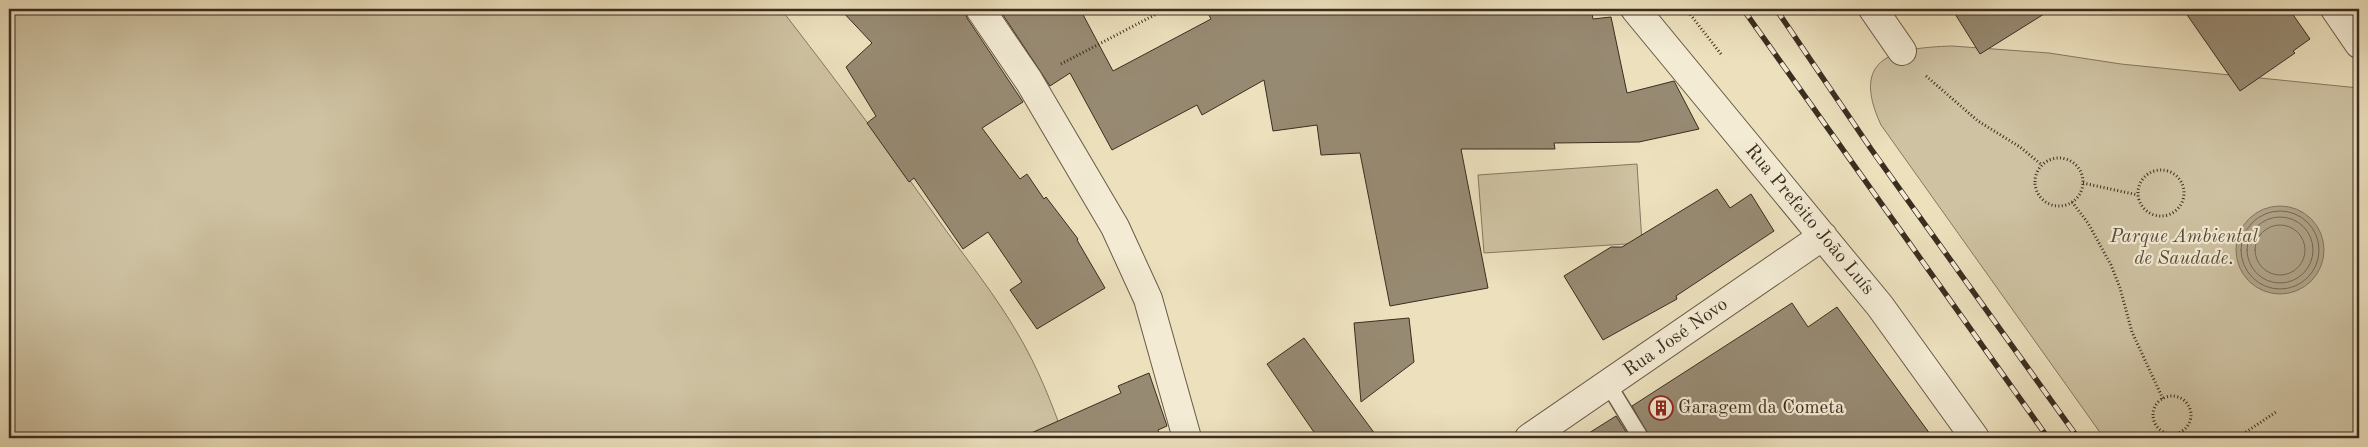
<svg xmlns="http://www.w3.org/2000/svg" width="2368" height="447" viewBox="0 0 2368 447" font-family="'Old Standard TT',serif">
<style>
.green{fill:#cec2a2;stroke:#847861}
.water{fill:#b0a388;stroke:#81745e}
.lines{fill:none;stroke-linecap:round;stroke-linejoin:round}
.shore{stroke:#766854;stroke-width:1}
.building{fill:#978a72;stroke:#3b2d20}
.service-casing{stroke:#675a47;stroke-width:18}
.minor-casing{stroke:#675a47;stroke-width:30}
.path{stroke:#3b2d20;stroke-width:3;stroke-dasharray:1 2.5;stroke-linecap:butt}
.service{stroke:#f3ebd4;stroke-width:15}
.minor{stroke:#f3ebd4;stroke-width:28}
.rail-casing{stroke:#3b2d20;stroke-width:5.5}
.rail{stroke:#f3ebd4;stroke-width:4;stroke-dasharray:11;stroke-linecap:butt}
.labels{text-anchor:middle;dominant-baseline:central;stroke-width:4.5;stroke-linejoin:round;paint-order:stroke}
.street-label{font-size:19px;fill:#3b2d20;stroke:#f3ebd4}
.park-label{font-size:19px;font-style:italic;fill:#584b3a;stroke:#f3ebd4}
.poi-label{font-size:19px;fill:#3b2d20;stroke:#f3ebd4;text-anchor:start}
</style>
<rect width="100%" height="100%" fill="#ece0bd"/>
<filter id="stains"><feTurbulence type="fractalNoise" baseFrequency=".004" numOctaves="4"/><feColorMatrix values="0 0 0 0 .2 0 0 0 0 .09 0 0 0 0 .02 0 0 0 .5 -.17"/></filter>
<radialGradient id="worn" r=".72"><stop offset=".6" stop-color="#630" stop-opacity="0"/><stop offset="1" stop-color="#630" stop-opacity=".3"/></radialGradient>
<!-- green -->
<path class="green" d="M9,9H781C836,80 890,152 942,225C968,261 996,296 1018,334C1037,366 1052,403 1064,438H9Z
M1952,46L2049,53L2121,64L2359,88V438H2104L1881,125C1849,56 1895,48 1952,46Z
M1637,164L1642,243L1484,253L1478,175Z"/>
<!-- water -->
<path class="water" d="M2236 250a44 44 0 1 1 88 0a44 44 0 1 1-88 0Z"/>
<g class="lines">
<!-- shore -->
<path class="shore" d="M2241 250a39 39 0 1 1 78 0a39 39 0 1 1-78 0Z
M2247 250a33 33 0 1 1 66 0a33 33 0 1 1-66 0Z
M2255 250a25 25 0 1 1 50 0a25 25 0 1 1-50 0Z"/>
</g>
<!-- building -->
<path class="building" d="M840,9H965L967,18L1023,102L982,128L1020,179L1027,174L1044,199L1046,197L1078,239L1077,240L1105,288L1037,329L1010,290L1022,282L988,232L963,249L914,178L909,182L867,123L876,116L846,67L872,43Z
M999,9H1080L1113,71L1211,19L1206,9H1505L1506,13L1555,9H1591L1593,19L1611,17L1627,93L1674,81L1699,129L1639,142L1554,143L1555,149H1461L1488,288L1390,306L1360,153L1321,155L1317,125L1273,131L1264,80L1202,115L1197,105L1112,150L1070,73L1050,86Z
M1952,9H2052L1980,54Z
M2183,9H2289L2310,39L2293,51L2295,53L2240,91Z
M1717,189L1730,208L1751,194L1774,231L1676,296L1677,299L1603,340L1564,276L1611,247H1622Z
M1792,303L1808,327L1837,307L1933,438H1650L1632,406Z
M1409,318L1414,362L1361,402L1354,323Z
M1304,338L1378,438H1318L1267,364Z
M1149,373L1167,426L1158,430L1161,438H1020L1121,393L1118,386Z
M1616,416L1630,438H1581Z"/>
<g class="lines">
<!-- service casing -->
<g class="service-casing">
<path id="service" d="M1608,384L1641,438"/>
</g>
<!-- minor casing -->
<g class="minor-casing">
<path id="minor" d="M980,9L1029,81L1115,227L1148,299L1187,438
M1635,9L1880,306L1975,438
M1873,9L1902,51
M2335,9L2359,44
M1529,438L1823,236"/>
</g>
<!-- path -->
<path class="path" d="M1686,9L1721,54
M1061,64L1166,9
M1926,76L1978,121L2020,147L2042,165
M2035 182a24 24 0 1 1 48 0a24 24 0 1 1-48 0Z
M2138 193a23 23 0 1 1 46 0a23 23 0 1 1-46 0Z
M2083,183L2138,195
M2072,202L2088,223L2111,265L2120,288L2132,332L2163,399
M2153 415a19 19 0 1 1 38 0a19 19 0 1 1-38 0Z
M2237,438L2276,412"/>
<!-- service -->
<use href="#service" class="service"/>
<!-- minor -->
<use href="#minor" class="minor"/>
<!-- rail casing -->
<g class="rail-casing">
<path id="rail" d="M1743,9L2048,438
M1776,9L1871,149L2078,438"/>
</g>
<!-- rail -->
<use href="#rail" class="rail"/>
</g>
<!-- icons -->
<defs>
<g id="building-ring" transform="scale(1.25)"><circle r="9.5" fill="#f3ebd4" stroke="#8f2418" stroke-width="1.5"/><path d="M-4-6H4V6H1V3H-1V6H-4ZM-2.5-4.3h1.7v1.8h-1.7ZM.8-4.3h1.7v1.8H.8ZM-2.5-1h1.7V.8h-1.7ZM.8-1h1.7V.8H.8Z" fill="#8f2418"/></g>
</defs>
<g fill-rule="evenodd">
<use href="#building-ring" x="1661" y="408"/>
</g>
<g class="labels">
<!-- street labels -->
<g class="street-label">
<text transform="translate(1809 220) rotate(50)">Rua Prefeito João Luís</text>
<text transform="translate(1676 338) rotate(-35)">Rua José Novo</text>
</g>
<!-- park labels -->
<g class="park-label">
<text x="2184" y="237">Parque Ambiental<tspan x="2184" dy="22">de Saudade.</tspan></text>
</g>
<!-- poi labels -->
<g class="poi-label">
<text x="1678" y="408">Garagem da Cometa</text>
</g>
</g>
<!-- margin -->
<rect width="2368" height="447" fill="none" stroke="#ece0bd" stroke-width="30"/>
<rect x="10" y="10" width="2348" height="427" fill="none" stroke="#3b2d20" stroke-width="2.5"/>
<rect x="15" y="15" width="2338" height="417" fill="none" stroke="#3b2d20"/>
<rect width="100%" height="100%" filter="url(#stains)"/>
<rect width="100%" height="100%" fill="url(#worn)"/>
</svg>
